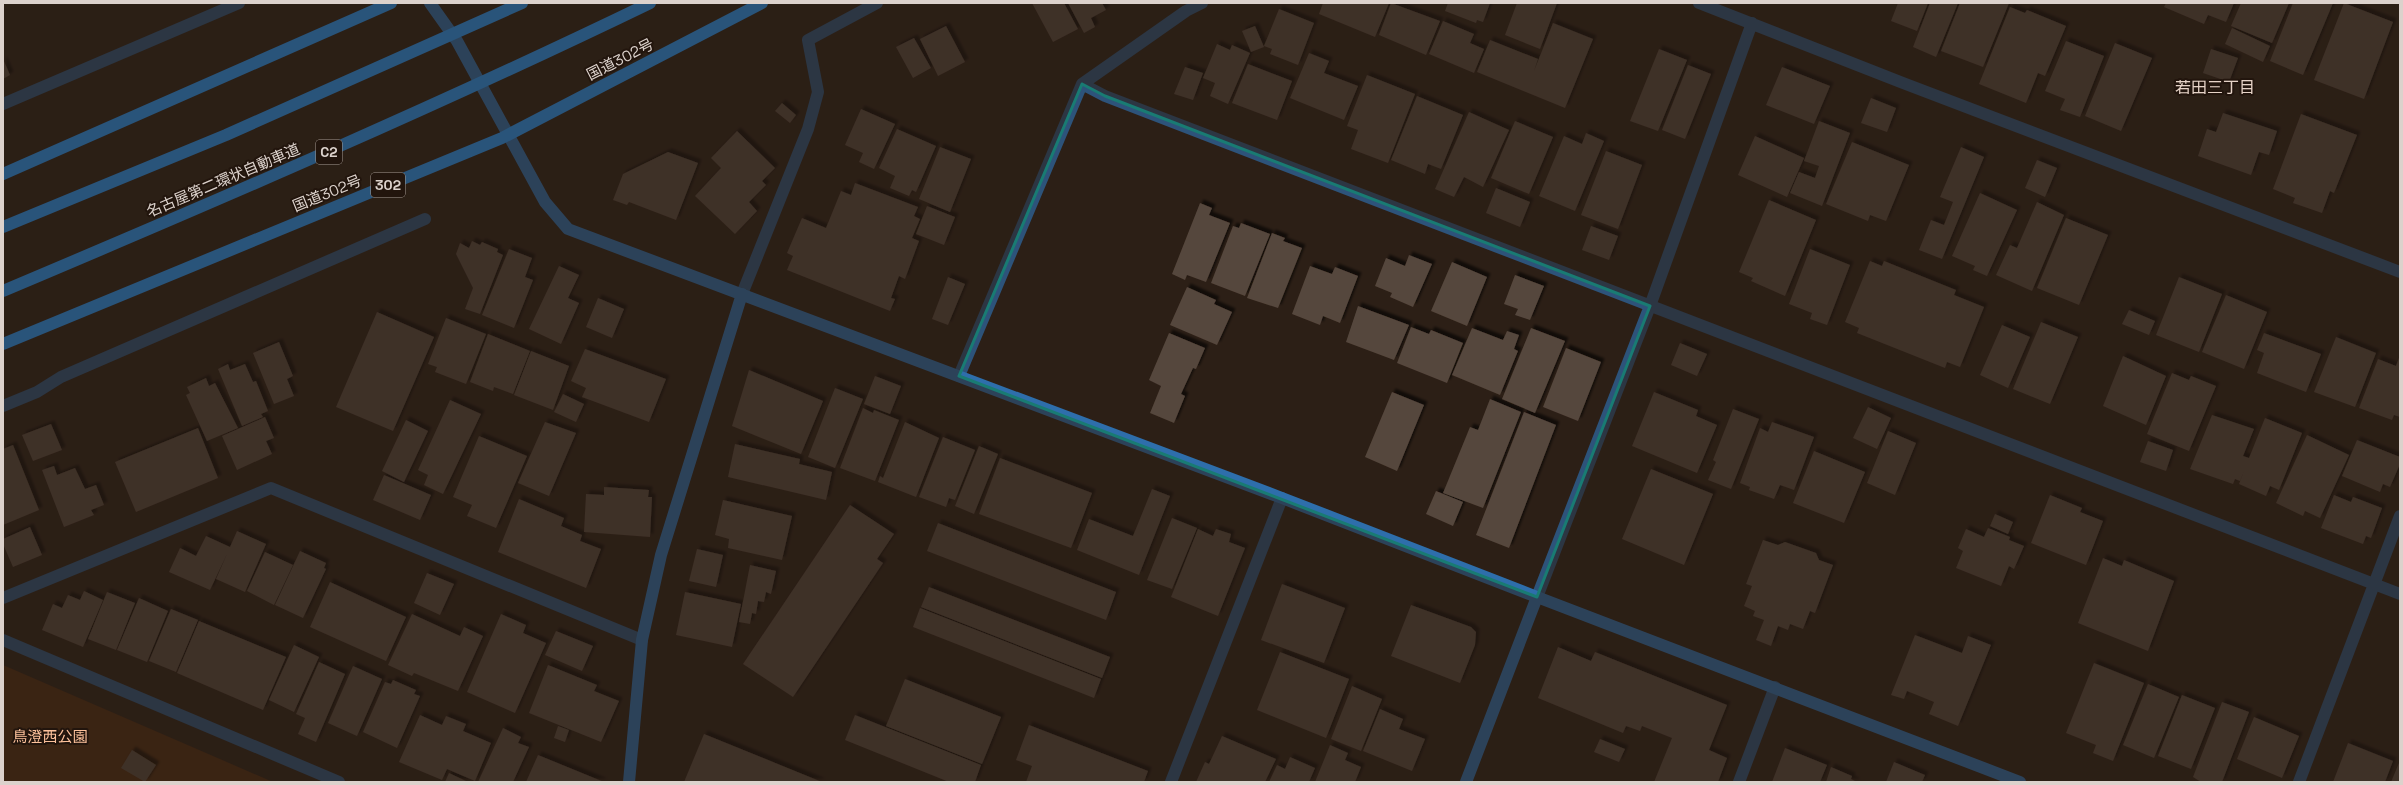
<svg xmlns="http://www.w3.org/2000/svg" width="2403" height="785" viewBox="0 0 2403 785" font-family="'Space Grotesk','Noto Sans JP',sans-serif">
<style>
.green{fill:#4c2a10}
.building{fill:#55463c;filter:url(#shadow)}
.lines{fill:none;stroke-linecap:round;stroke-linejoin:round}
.street{stroke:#2d537a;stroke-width:12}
.secondary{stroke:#2e6eab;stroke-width:12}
.highway{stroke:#2695f4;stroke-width:12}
.highway-bridge{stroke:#2695f4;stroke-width:12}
.marked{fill:none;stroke:#197b73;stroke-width:3;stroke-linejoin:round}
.labels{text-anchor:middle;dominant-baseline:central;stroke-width:4;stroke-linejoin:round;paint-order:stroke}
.shield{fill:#22150d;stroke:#a49993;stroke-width:1}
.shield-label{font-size:14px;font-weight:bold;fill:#dcd2cc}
.street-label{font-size:15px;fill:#dcd2cc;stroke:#22150d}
.park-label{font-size:15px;fill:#fcc19b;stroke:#22150d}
.neighbourhood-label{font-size:16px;fill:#e6d3c7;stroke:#22150d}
</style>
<defs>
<filter id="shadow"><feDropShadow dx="3.5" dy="-3.5" stdDeviation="1" flood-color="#0009"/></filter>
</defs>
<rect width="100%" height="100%" fill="#2c1f16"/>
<!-- green -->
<path class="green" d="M3,665L273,782H3Z"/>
<!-- building -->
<path class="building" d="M1032,3H1064L1078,29L1053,42Z
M1068,3H1102L1106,10L1091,18L1095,27L1084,33Z
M1323,3H1389L1375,37L1319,14Z
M1391,3L1440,21L1426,55L1379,35Z
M1448,3H1490L1483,22L1477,20L1476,23L1445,11Z
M1517,3H1557L1540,49L1505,35Z
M1898,3H1928L1917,31L1891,21Z
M1930,3H1958L1936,57L1913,47Z
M1960,3H2009L1983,67L1941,51Z
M2166,3H2234L2226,22L2208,15L2204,24L2164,7Z
M2241,3H2289L2272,43L2231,26Z
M2293,3H2333L2303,75L2270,61Z
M2344,3L2393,22L2364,99L2314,80Z
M2010,7L2025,13L2027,10L2066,26L2045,76L2038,73L2026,103L1979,84Z
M1279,9L1314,23L1298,65L1270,54L1272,49L1264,46Z
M1443,21L1474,34L1470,43L1484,49L1474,73L1429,54Z
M1553,23L1593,39L1565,108L1477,72L1490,40L1538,59L1534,71Z
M946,26L965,62L938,76L920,39Z
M1255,26L1264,47L1251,52L1242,31Z
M2232,28L2270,46L2263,62L2225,44Z
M914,38L931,68L913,78L896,47Z
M2066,41L2104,56L2080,117L2060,110L2065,99L2045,91Z
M2115,43L2152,58L2121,131L2085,116Z
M1217,44L1230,50L1232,45L1250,53L1228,104L1210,96L1215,83L1203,78Z
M1659,49L1687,60L1658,131L1630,121Z
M2211,49L2238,58L2229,82L2203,73Z
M1309,53L1329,61L1324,73L1358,86L1344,120L1290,98Z
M3,59L10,75L3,79Z
M1248,64L1292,81L1277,120L1232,103Z
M1688,65L1711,74L1685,139L1662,130Z
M1185,67L1203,73L1193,100L1174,94Z
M1782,67L1830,86L1814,124L1766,105Z
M1367,75L1415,94L1388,163L1351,149L1358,130L1347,126Z
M1417,96L1463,115L1441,169L1428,164L1425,174L1391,160Z
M1871,98L1896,108L1887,132L1861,123Z
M782,103L796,115L790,123L775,111Z
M861,109L895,124L874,169L859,162L863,153L845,145Z
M1469,112L1509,130L1483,187L1464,177L1454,197L1435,189Z
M2223,113L2277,131L2269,155L2259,152L2251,175L2198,156L2207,129L2216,132Z
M2301,114L2357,135L2334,193L2330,191L2322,213L2293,203L2295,198L2273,189Z
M1515,121L1553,137L1529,194L1491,178Z
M1819,121L1850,133L1822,206L1790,193L1799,172L1815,178L1819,166L1804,161Z
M897,129L936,146L916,192L912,190L909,196L890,188L895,176L879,168Z
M737,131L775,168L762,181L766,185L749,202L757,211L735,234L695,196L721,168L711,158Z
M1586,133L1604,141L1575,211L1539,196L1564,136L1582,144Z
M1755,136L1804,158L1787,197L1738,175Z
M1852,142L1909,165L1886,221L1870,215L1868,221L1826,204Z
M940,147L971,159L950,212L919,199Z
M1961,147L1984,157L1942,259L1919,250L1931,220L1944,225L1953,202L1940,197Z
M1606,151L1642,165L1618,229L1581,215Z
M668,152L698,163L676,220L629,202L627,205L613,200L623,174Z
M2037,160L2057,168L2045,197L2025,188Z
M855,183L918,207L914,216L920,219L912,238L919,241L905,279L899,276L891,298L895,299L890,311L787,270L793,256L787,253L802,218L826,228L841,191L851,195Z
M1496,188L1530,202L1520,227L1486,213Z
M1980,193L2017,210L1987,276L1973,270L1975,266L1952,256Z
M1769,200L1816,220L1785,296L1751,281L1753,278L1739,272Z
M2037,202L2064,215L2032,291L1996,275L2010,245L2017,248Z
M1200,203L1212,208L1209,215L1230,223L1206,282L1187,275L1185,280L1172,274Z
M927,206L955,217L944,245L916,234Z
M2066,218L2108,235L2079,305L2037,288Z
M1241,223L1270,234L1245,296L1211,283L1233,226L1239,228Z
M1591,226L1618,236L1609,260L1582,250Z
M1272,233L1285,238L1283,241L1302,248L1278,308L1247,298Z
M472,241L480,245L482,242L498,249L497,252L503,255L480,314L465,309L473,288L456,254L460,243L469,248Z
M509,249L532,258L525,277L533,280L514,328L482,315Z
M1810,249L1850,265L1827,325L1810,319L1812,313L1789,304Z
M1409,255L1432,264L1413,307L1390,297L1392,293L1375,286L1386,258L1405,266Z
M1870,261L1882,266L1884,261L1956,290L1954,295L1984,307L1960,367L1947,362L1945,368L1857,333L1859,328L1845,322Z
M1452,262L1487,277L1467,326L1431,311Z
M559,266L579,275L568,298L579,303L561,344L529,329Z
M1310,266L1332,274L1335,267L1358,276L1340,323L1323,316L1320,325L1292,314Z
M1515,275L1544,286L1530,320L1515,315L1518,309L1504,304Z
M948,277L965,284L948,325L932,319Z
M2179,277L2222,294L2199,352L2156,335Z
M1187,287L1216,300L1214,304L1232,312L1217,345L1170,325Z
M2226,295L2267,312L2244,369L2202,352Z
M598,298L624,309L612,338L586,327Z
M1358,306L1409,325L1394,360L1346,342Z
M2129,310L2155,321L2149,335L2122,324Z
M377,312L434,337L393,431L336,407Z
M446,318L486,334L466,384L435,372L437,367L428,364Z
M2041,322L2078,337L2050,404L2013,389Z
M2002,325L2030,337L2008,388L1980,375Z
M1411,327L1429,334L1431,330L1463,343L1447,383L1397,363Z
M1472,328L1503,340L1507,331L1519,335L1514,349L1518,351L1500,395L1452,375Z
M1531,328L1565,341L1535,413L1502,399Z
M1169,333L1205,348L1196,369L1193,368L1181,394L1185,396L1174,423L1150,413L1161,386L1149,380Z
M2264,333L2321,354L2306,392L2257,373L2264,353L2257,350Z
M488,334L530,351L513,394L494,387L493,391L470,382Z
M2336,337L2376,353L2355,407L2314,392Z
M279,342L293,376L287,379L294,396L274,404L253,353Z
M1680,343L1707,354L1697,376L1671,365Z
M1566,348L1601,362L1578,421L1543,407Z
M585,349L666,379L649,422L582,397L586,388L571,381Z
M531,351L569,366L553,410L514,395Z
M2400,355V417L2394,415L2392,420L2359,408L2378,359L2396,366Z
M2123,356L2166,376L2146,425L2103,406Z
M228,364L230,370L245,364L253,382L256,381L268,411L261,414L263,417L242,426L218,369Z
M749,370L823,401L801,454L732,426Z
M2172,373L2189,380L2191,376L2216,386L2189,451L2147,434Z
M875,376L901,386L890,414L864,404Z
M206,378L209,386L215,383L238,428L207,441L186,395L190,393L187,387Z
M835,388L863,399L835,468L808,457Z
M1392,392L1424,405L1397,471L1365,457Z
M1654,392L1698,410L1696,416L1717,425L1697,473L1632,446Z
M563,394L584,404L576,422L554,412Z
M1490,399L1521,412L1483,508L1443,493L1470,427L1478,430Z
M450,400L481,414L443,494L424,485L428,475L418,470Z
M1868,407L1891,418L1877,449L1853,438Z
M863,408L873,413L874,410L899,420L875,481L840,468Z
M1733,409L1759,419L1731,489L1708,480L1716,462L1713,460Z
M1524,412L1556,425L1509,548L1476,535Z
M2212,415L2254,429L2243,456L2249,458L2265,418L2302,433L2279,490L2270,486L2266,496L2239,484L2244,471L2240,481L2235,479L2233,484L2190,469Z
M265,417L274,438L266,441L272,454L237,470L222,436Z
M406,420L428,431L404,482L382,471Z
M545,422L576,433L549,496L518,483Z
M905,422L939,438L916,497L878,482L880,476L883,478Z
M1772,422L1814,437L1794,490L1780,485L1774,499L1749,490L1750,487L1740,483L1760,428L1768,432Z
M51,424L62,450L33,461L22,435Z
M198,428L218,478L136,512L115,462Z
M1888,431L1916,443L1895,495L1867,483Z
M2307,435L2349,455L2320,518L2305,511L2303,516L2276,503Z
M479,436L527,456L496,528L467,516L472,505L453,497Z
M943,437L975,450L955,500L949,498L946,507L919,497Z
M2357,440L2400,457V464L2390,487L2383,484L2380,492L2342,476Z
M2148,441L2173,450L2166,471L2140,462Z
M735,444L800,459L799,464L832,472L826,500L728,477Z
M13,445L39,510L3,525V449Z
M979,446L998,454L974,514L955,506Z
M1814,451L1865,472L1844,523L1793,503Z
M1000,458L1092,493L1071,548L979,514Z
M54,466L57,475L75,468L85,489L96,485L104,505L91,510L94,515L64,527L42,470Z
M1651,469L1713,494L1684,565L1622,539Z
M384,475L431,495L420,520L373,500Z
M604,487L649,490L648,497H652L650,537L584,532L586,494L604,495Z
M1152,489L1170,496L1139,575L1077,550L1089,519L1133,536Z
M1436,491L1463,502L1453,526L1426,514Z
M2050,495L2082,508L2080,512L2103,521L2086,565L2031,543Z
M2334,495L2351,502L2353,497L2382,508L2371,538L2366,536L2363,544L2321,528Z
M519,499L564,518L561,526L582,535L580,541L601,549L586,588L498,552Z
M723,500L792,516L782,560L728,548L729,539L715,535Z
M850,505L894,534L877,559L883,563L793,697L743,664Z
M1995,514L2013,522L2008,534L1990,526Z
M1172,518L1197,528L1172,589L1147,580Z
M938,523L1116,592L1106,620L927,551Z
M30,527L42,555L13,567L3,544V539Z
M1988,528L2010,537L2009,540L2024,546L2014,569L2009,566L2001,586L1956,568L1963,551L1958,548L1966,529L1984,537Z
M1198,529L1213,536L1216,529L1231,534L1229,542L1245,548L1218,616L1171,597Z
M237,531L266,544L245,592L216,579L227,554L210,590L169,572L180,548L196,556L206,536L230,547Z
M1763,540L1778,545L1785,542L1816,553L1819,560L1833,565L1815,613L1810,611L1803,629L1790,624L1788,630L1778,626L1771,646L1756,640L1764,620L1753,616L1755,611L1744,606L1752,586L1746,584Z
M697,549L723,555L716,587L689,581Z
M300,551L326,563L324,568L326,569L303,618L275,605Z
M265,552L293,565L274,605L247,591Z
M2103,558L2122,566L2124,560L2174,581L2148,651L2078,623Z
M750,565L776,571L771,594L766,592L764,602L758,601L756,614L752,613L750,624L739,622Z
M427,573L454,584L440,615L414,603Z
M330,582L406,617L386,661L310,627Z
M1282,584L1345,608L1324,663L1261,640Z
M929,587L1110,657L1102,678L921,607Z
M84,591L103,600L83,647L42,630L53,604L62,608L68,595L80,600Z
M107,592L135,603L116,650L88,639Z
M685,592L741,604L732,647L676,635Z
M139,598L168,611L147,662L117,650Z
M1411,605L1471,627L1476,632L1475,645L1460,683L1391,656Z
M920,608L1101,679L1094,698L913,627Z
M171,609L198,620L176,672L149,661Z
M412,614L460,636L464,627L483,636L458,691L414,673L412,676L388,665Z
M501,614L526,625L523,633L546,643L515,713L467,692Z
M199,621L286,657L263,710L177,673Z
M556,631L593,646L582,671L545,655Z
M1915,635L1962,653L1968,636L1991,645L1958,726L1929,714L1934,702L1907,691L1904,699L1891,695Z
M294,645L319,657L294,712L269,700Z
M1558,647L1591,661L1595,652L1727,705L1709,750L1727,758L1718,782H1654L1672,738L1642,726L1640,731L1626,726L1623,733L1538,698Z
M1280,652L1349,679L1326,738L1257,710Z
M319,662L345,674L316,742L298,734L305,718L296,714Z
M2094,663L2144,683L2113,761L2093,753L2096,745L2066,733Z
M548,665L597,685L594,691L619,701L601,742L529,713Z
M353,666L382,679L357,736L328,723Z
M905,679L1001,717L982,764L886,726Z
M393,680L416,690L414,694L420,696L397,748L363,732L385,682L391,684Z
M2148,684L2179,697L2154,758L2123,745Z
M1352,686L1382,699L1361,751L1331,739Z
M2182,695L2215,708L2191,769L2158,756Z
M2222,702L2249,712L2222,782H2201L2193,777Z
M1380,709L1403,719L1399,729L1425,739L1412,771L1363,751Z
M420,715L442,725L446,716L466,724L463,731L491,743L475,781L447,769L442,780L399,762Z
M855,715L981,765L975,782H949L845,740Z
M2254,717L2299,736L2282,778L2237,759Z
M1029,725L1148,771L1144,782H1026L1032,766L1016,760Z
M558,726L569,730L565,742L554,738Z
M503,728L521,737L518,743L529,747L513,782H478Z
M704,734L822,782H684Z
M1222,736L1276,759L1265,782H1196L1205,762L1209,764Z
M1600,739L1625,749L1619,762L1594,752Z
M2348,743L2393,761L2385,782H2333Z
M1330,745L1348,753L1345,760L1361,767L1355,782H1315Z
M1785,748L1827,765L1820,782H1772Z
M132,750L156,765L145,782L121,768Z
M538,755L604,782H526Z
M1290,757L1315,768L1309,782H1269L1277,765L1285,769Z
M1894,762L1925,775L1922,782H1886Z
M2399,763L2400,782H2391Z
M1831,767L1852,776L1851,779L1857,782H1826Z
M449,773L468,782H445Z"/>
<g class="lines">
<!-- street -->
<path class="street" d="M1699,3L1903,83L2400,272
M1082,84L1105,96L2400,594
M3,104L239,3
M742,294L808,129L818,92L808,40L877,3
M959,376L1082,84L1186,11L1202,3
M3,406L37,392L61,377L425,219
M1537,597L1650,306L1752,23
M3,598L271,488L642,640
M3,640L339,782
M1171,782L1282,498
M1739,782L1775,687
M2299,782L2400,516"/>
<!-- secondary -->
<path class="secondary" d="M430,3L457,41L545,202L568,229L1282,498L1537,597L1466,782
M1537,597L2020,782
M629,782L642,640L661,555L742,294"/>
<!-- highway -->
<path class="highway" d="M3,174L391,3"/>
<!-- highway-bridge -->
<path class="highway-bridge" d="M3,227L226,135L522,3
M3,291C221,199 437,106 650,3
M3,344L502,138L762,3"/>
</g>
<!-- marked area -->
<path d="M0 0H2403V785H0ZM1082,84L1105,96L1650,306L1537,597L959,376Z" fill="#2c1f16" fill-opacity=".55" fill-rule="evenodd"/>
<path class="marked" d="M1082,84L1105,96L1650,306L1537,597L959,376Z"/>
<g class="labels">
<!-- shield labels -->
<g class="shield">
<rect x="316" y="140" width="26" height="24" rx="3"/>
<rect x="371" y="173" width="34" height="24" rx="3"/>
</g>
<g class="shield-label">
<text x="329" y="152">C2</text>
<text x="388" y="185">302</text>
</g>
<!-- street labels -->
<g class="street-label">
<text transform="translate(620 59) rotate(-27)">国道302号</text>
<text transform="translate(223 180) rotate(-23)">名古屋第二環状自動車道</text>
<text transform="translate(327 193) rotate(-22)">国道302号</text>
</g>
<!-- park labels -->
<g class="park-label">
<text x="50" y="736">鳥澄西公園</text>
</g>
<!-- neighbourhood labels -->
<g class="neighbourhood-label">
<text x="2215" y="87">若田三丁目</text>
</g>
</g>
<!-- border -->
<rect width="2403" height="785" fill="none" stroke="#dcd2cc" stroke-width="8"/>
</svg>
